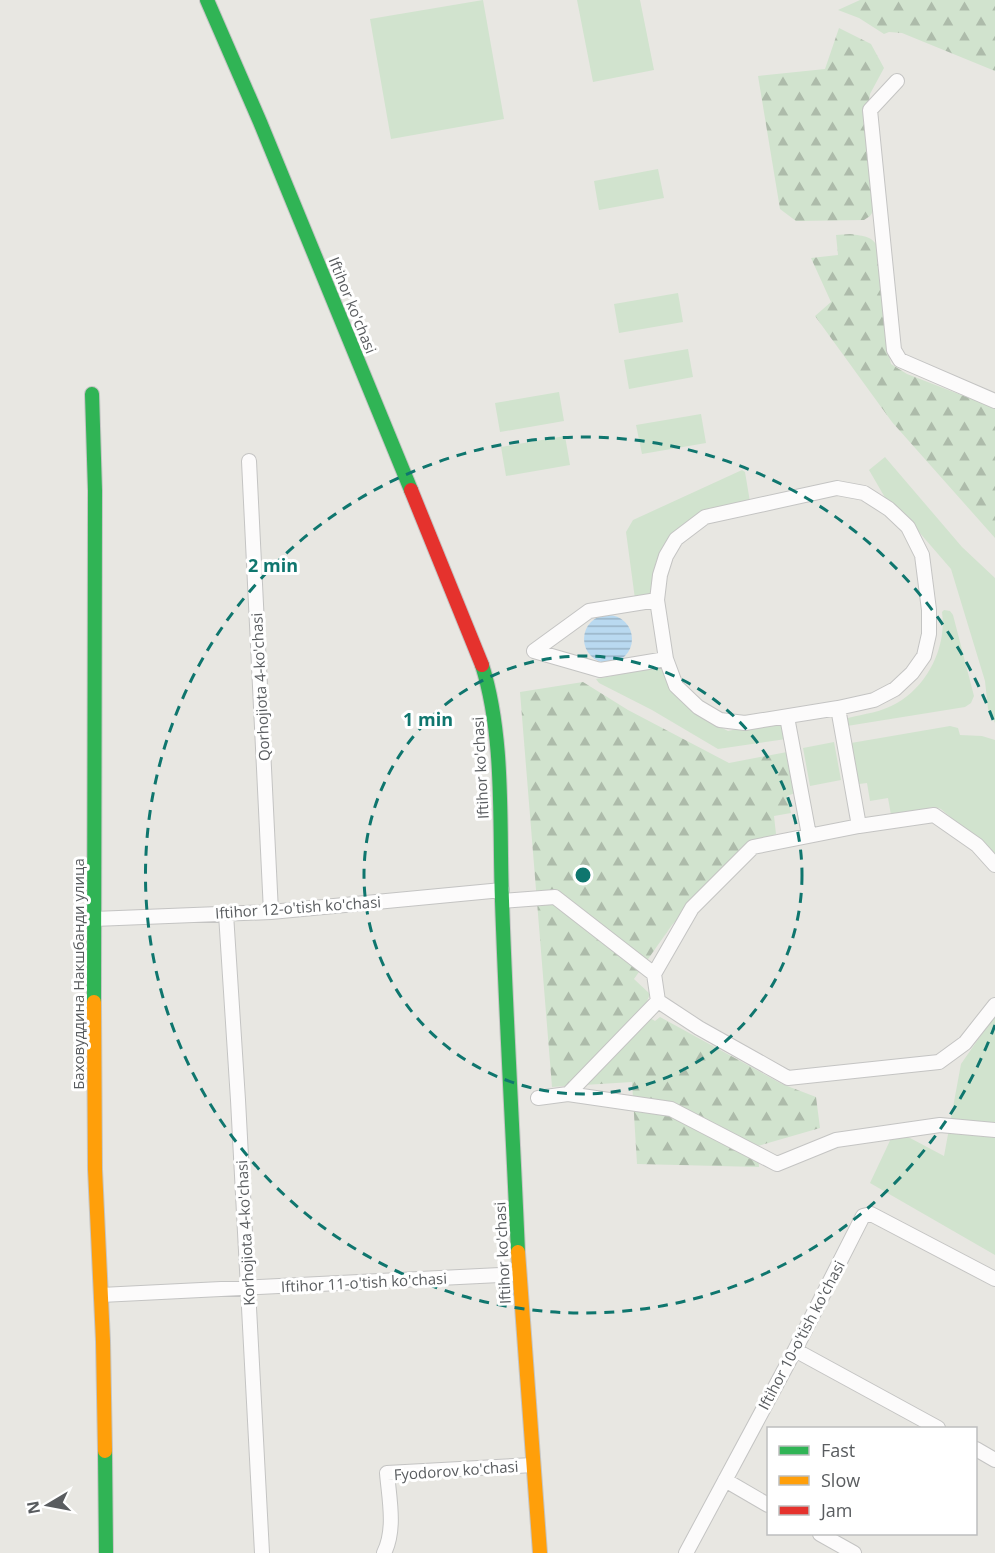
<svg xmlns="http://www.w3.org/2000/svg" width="995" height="1553" viewBox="0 0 995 1553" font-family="'Open Sans',sans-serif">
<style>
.green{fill:#d1e3ce}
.forest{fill:url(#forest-firs)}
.water{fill:url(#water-rules)}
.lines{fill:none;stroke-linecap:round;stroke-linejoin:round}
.street-casing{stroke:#c4c4c3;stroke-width:16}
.fast-casing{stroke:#c5c5c4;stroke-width:16}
.slow-casing{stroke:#c5c5c4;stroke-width:16}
.jam-casing{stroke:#c5c5c4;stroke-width:16}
.street{stroke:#fcfbfb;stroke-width:14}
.fast{stroke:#30b455;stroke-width:14}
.slow{stroke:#ff9f0a;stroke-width:14}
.jam{stroke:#e5322d;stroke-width:14}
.ring{fill:none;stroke:#0f766e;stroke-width:3;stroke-dasharray:10 8}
.labels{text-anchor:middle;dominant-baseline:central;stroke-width:6;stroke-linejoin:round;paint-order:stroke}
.street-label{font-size:15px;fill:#595c5f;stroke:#fff}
.centre{fill:#0f766e;stroke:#fff;stroke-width:3}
.ring-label{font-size:18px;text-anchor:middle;font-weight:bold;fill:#0f766e;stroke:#fff;stroke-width:6;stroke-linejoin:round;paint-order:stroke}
</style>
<defs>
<pattern id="forest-firs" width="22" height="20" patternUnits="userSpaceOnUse" patternTransform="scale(1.5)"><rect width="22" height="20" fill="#d1e3ce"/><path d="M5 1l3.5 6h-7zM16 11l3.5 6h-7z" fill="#adbbaa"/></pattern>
<pattern id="water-rules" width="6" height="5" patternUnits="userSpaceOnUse" patternTransform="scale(1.5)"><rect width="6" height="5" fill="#b9d9f0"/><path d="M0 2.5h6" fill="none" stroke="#99b3c6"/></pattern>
</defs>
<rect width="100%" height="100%" fill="#e8e7e2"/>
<!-- green -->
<path class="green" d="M483,0L504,119L391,139L370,19Z
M577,0H640L654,70L593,82Z
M658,169L664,198L599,210L594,181Z
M678,293L683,322L619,333L614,304Z
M688,349L693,377L629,389L624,360Z
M559,392L564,421L500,432L495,403Z
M701,414L706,443L642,454L636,425Z
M565,436L570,465L506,476L501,447Z
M885,457L962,547L995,578V723L988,709L985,681L951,569L906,517L887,501L869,470Z
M742,470L745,472L750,502C728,512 671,533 660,552C653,566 652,582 652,598L635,599L626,532L633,520Z
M944,610L950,611L953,615L974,696L971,703L965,707L847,726L848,718C864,714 882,712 897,703C927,686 947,647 942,612Z
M664,666L675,693L693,712L720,727L728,731L775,721L782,723L786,739L718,749L652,710L599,683L596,679Z
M950,726L958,728L960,735L982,736L995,740V856L941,809L934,807L891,815L888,798L870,801L867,783L859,784L851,743Z
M834,742L841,780L810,786L803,748Z
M995,1015V1255L870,1183L895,1130L944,1156L961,1064Z"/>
<!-- forest -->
<path class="forest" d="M860,0H995V71L902,33L889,32L884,34L859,18L838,10Z
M839,28L871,44L884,68L870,94L867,117L874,210L870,216L864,220L796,221L780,209L758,76L825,69Z
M850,234C864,236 874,236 879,250L887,347L891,364L907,374L995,408V538L892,422L815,316L831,302L811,258L838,255L836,235Z
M583,682L628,710L729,763L787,752L795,793L787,796L791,813L774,816L776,834L748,844L672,925L634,979L650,994L642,1013L655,1021L660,1017L782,1084L816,1097L820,1128L758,1146L759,1167L637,1164L632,1082L552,1087L520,692Z"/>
<!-- water -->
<path class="water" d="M584 639a24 24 0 1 1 48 0a24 24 0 1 1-48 0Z"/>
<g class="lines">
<!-- street casing -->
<g class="street-casing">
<path id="street" d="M897,81L870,110L894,350L900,360L995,401
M249,461L271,912
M837,488L864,493L889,509L908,527L922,555L929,610V634L924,656L912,673L895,689L874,700L838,708L745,723L720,720L698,707L676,686L666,659L600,670L534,651L589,611L657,600L660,575L666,556L676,539L705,517Z
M657,600L666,659
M838,708L859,826
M787,717L809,835
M502,901L555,897L654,974L658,1001L568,1094L538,1098
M226,914L238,1100L262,1553
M94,919L271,912L502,890
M654,974L692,908L753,847L859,826L934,815L977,845L995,865
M658,1001L699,1028L788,1078L939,1062L965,1043L995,1005
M568,1094L671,1109L777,1164L836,1140L940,1125L995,1130
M101,1295L519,1274
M795,1350L938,1428
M976,1449L995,1460
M725,1480L768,1505
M820,1534L854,1553
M384,1553C396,1529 389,1498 387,1473L533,1465
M686,1553L795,1350L863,1216L871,1214L995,1279"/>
</g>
<!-- fast casing -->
<g class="fast-casing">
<path id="fast" d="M207,0L260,122L411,490
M92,394L95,491L94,1002
M482,665C505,738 499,824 502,901C506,1018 513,1135 518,1252
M105,1451L106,1553"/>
</g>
<!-- slow casing -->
<g class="slow-casing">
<path id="slow" d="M94,1002L95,1169L103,1341L105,1451
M518,1252L540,1553"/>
</g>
<!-- jam casing -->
<g class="jam-casing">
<path id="jam" d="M411,490L482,665"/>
</g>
<!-- street -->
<use href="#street" class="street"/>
<!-- fast -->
<use href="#fast" class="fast"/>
<!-- slow -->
<use href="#slow" class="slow"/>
<!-- jam -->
<use href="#jam" class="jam"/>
</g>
<!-- distance rings -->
<g class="ring">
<circle cx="583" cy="875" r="219"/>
<path d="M995 1025A438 438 0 1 1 995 725"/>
</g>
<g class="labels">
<!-- street labels -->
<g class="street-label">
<text transform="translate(353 305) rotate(68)">Iftihor ko'chasi</text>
<text transform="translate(260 687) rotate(-93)">Qorhojiota 4-ko'chasi</text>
<text transform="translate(480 768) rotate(-93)">Iftihor ko'chasi</text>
<text transform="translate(298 907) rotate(-4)">Iftihor 12-o'tish ko'chasi</text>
<text transform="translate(78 974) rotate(-90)">Баховуддина Накшбанди улица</text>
<text transform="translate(245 1233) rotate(-93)">Korhojiota 4-ko'chasi</text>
<text transform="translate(502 1253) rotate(-93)">Iftihor ko'chasi</text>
<text transform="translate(364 1282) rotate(-3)">Iftihor 11-o'tish ko'chasi</text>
<text transform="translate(801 1335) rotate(-62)">Iftihor 10-o'tish ko'chasi</text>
<text transform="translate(456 1470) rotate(-4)">Fyodorov ko'chasi</text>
</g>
</g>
<circle cx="583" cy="875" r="9" class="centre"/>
<g class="ring-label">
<text x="273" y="572">2 min</text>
<text x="428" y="726">1 min</text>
</g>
<!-- legend -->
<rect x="767" y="1427" width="210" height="108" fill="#ffffff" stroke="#bdbebf" stroke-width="1.5"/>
<rect x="779" y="1446" width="30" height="9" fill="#30b455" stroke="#bdbebf" stroke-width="1.5"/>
<text x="821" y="1457" font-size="18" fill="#595c5f">Fast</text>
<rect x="779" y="1476" width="30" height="9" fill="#ff9f0a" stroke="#bdbebf" stroke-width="1.5"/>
<text x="821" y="1487" font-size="18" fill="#595c5f">Slow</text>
<rect x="779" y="1506" width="30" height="9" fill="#e5322d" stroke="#bdbebf" stroke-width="1.5"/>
<text x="821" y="1517" font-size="18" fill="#595c5f">Jam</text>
<!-- north arrow -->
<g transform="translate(48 1505) rotate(260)" stroke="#ffffff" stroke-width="4.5" paint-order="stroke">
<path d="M0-4.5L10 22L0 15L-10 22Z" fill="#595c5f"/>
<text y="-9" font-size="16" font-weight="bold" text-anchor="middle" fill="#595c5f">N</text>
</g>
</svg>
